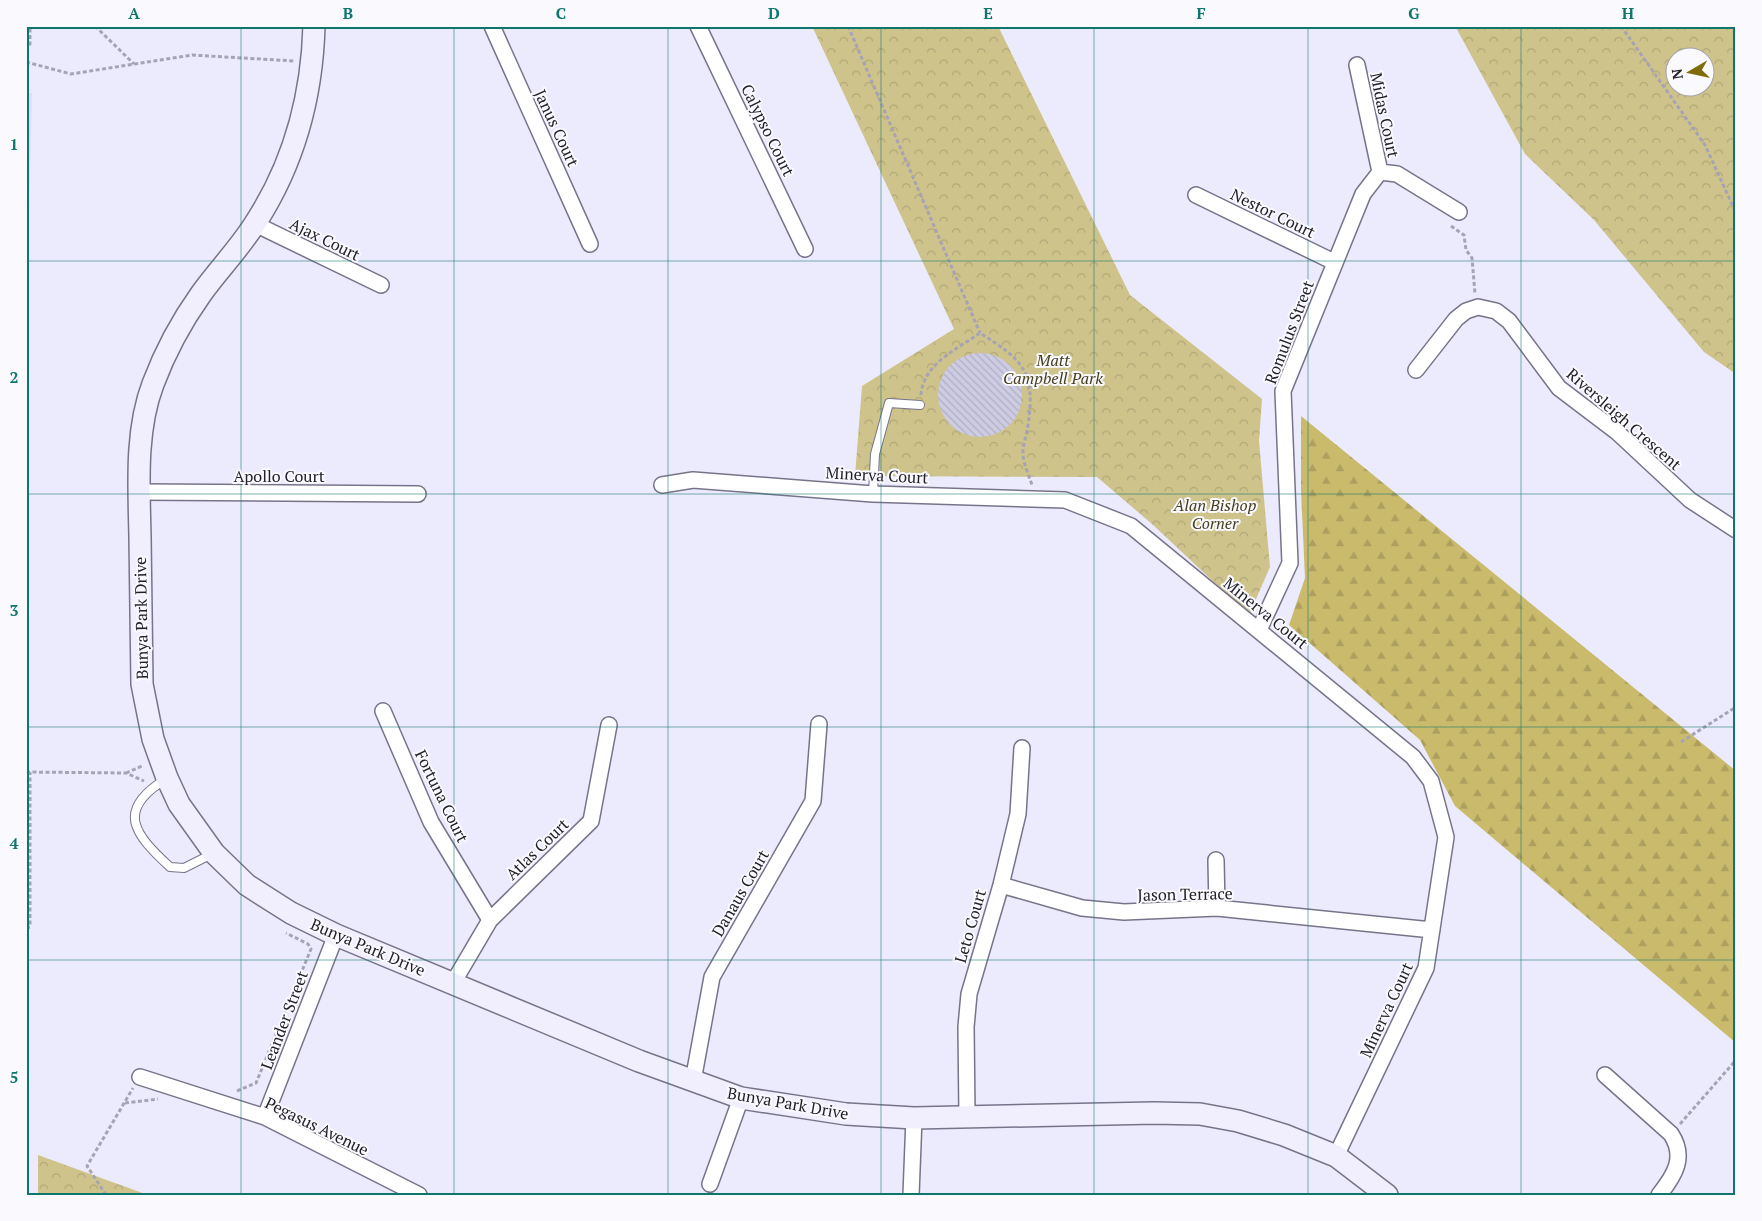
<svg xmlns="http://www.w3.org/2000/svg" width="1762" height="1221" viewBox="0 0 1762 1221" font-family="'PT Serif',serif">
<style>
.built{fill:#e0dcfb}
.forest{fill:url(#forest-firs)}
.park{fill:url(#park-crowns);fill-rule:evenodd}
.building{fill:url(#building-back-hatch)}
.lines{fill:none;stroke-linecap:round;stroke-linejoin:round}
.lane-casing{stroke:#77748a;stroke-width:10}
.street-casing{stroke:#77748a;stroke-width:18}
.secondary-casing{stroke:#77748a;stroke-width:24}
.path{stroke:#a6a4b4;stroke-width:3;stroke-dasharray:4 2.5;stroke-linecap:butt}
.lane{stroke:#fff;stroke-width:8}
.street{stroke:#fff;stroke-width:15}
.secondary{stroke:#f1effe;stroke-width:21}
.grid{fill:none;stroke:#0f766e;stroke-width:1;stroke-opacity:0.55}
.labels{text-anchor:middle;dominant-baseline:central;stroke-width:4;stroke-linejoin:round;paint-order:stroke}
.street-label{font-size:16px;fill:#22212a;stroke:#f9f9fe}
.park-label{font-size:16px;font-style:italic;fill:#47401d;stroke:#f9f9fe}
.neatline{fill:none;stroke:#0f766e;stroke-width:2}
.grid-label{font-size:16px;text-anchor:middle;font-weight:bold;fill:#0f766e}
</style>
<defs>
<pattern id="forest-firs" width="22" height="20" patternUnits="userSpaceOnUse" patternTransform="scale(1.25)"><rect width="22" height="20" fill="#cabb6c"/><path d="M5 1l3.5 6h-7zM16 11l3.5 6h-7z" fill="#ada05e"/></pattern>
<pattern id="park-crowns" width="20" height="18" patternUnits="userSpaceOnUse" patternTransform="scale(1.25)"><rect width="20" height="18" fill="#cec38b"/><path d="M2 6a3 3 0 1 1 6 0M12 15a3 3 0 1 1 6 0" fill="none" stroke="#b1a778"/></pattern>
<pattern id="building-back-hatch" width="6" height="6" patternUnits="userSpaceOnUse" patternTransform="scale(1.25)"><rect width="6" height="6" fill="#cecce3"/><path d="M-1 5l2 2M0 0l6 6M5-1l2 2" fill="none" stroke="#b1afc3"/></pattern>
</defs>
<rect width="100%" height="100%" fill="#eceafd"/>
<!-- built -->
<path class="built" d="M26,93H32L26,346Z"/>
<!-- forest -->
<path class="forest" d="M1301,416L1736,771V1043L1455,806L1420,740L1289,625L1305,578L1301,491Z"/>
<!-- park -->
<path class="park" d="M812,26H998L1130,295L1262,399L1259,441L1270,567L1249,615L1152,524L1097,477L855,476L862,386L954,329Z
M1455,26H1736V374L1704,352L1594,220L1525,154ZM1674,58H1704V88H1674Z
M38,1155L148,1195H38Z"/>
<!-- building -->
<path class="building" d="M938 395a42 42 0 1 1 84 0a42 42 0 1 1-84 0Z"/>
<g class="lines">
<!-- lane casing -->
<g class="lane-casing">
<path id="lane" d="M873,494L875,454L889,403L920,405
M166,779C115,810 134,834 170,867L184,868L212,854"/>
</g>
<!-- street casing -->
<g class="street-casing">
<path id="street" d="M492,26L590,244
M698,26L805,249
M1357,65L1380,172
M1196,195L1334,262
M255,224L381,285
M1416,370L1456,319L1466,311L1478,307L1496,311L1509,321L1559,388L1617,432L1690,500L1736,530
M662,485L693,480L873,494L1065,500L1131,526L1413,757L1431,781L1446,837L1426,968L1336,1156
M139,492L418,494
M1259,630L1290,563L1283,391L1363,194L1380,172L1397,174L1459,212
M383,711L431,822L490,920
M1216,860L1217,908
M1001,885L1082,908L1124,912L1217,908L1432,930
M453,983L490,920L591,821L609,725
M1605,1075L1671,1134C1686,1157 1675,1175 1659,1195
M140,1077L265,1117L419,1195
M693,1081L712,977L813,801L819,724
M967,1116L966,1027L969,994L1001,885L1018,814L1022,748
M265,1117L336,935
M710,1184L741,1098
M911,1195L914,1118"/>
</g>
<!-- secondary casing -->
<g class="secondary-casing">
<path id="secondary" d="M314,26C312,97 294,163 256,222C240,248 218,270 201,294C181,322 165,352 153,384C135,431 139,487 140,537C141,586 141,635 142,684L153,739L167,778L179,804L214,853L247,885L291,913L336,935L639,1061L741,1098L846,1114L914,1118L1154,1113L1200,1114L1238,1121L1284,1135L1336,1156L1387,1195"/>
</g>
<!-- path -->
<path class="path" d="M95,26L134,64
M848,26L980,333
M1621,26L1705,145L1736,213
M26,51L30,44V26
M26,62L71,74L192,55L294,61
M1451,226L1464,235L1466,250L1472,258L1475,294
M921,395C923,364 957,349 980,333C1023,360 1036,372 1028,425C1027,435 1022,446 1023,455C1024,465 1029,476 1032,485
M1681,742L1736,707
M26,772L126,773L144,781
M126,773L142,766
M26,928L30,927V772
M237,1091L256,1083L311,949L308,944L286,933
M125,1103L158,1099
M1680,1124L1736,1060
M106,1195L87,1166L133,1088"/>
<!-- lane -->
<use href="#lane" class="lane"/>
<!-- street -->
<use href="#street" class="street"/>
<!-- secondary -->
<use href="#secondary" class="secondary"/>
</g>
<!-- grid -->
<path class="grid" d="M241,26V1195M454,26V1195M668,26V1195M881,26V1195M1094,26V1195M1308,26V1195M1521,26V1195M26,261H1736M26,494H1736M26,727H1736M26,960H1736"/>
<g class="labels">
<!-- street labels -->
<g class="street-label">
<text transform="translate(1385 115) rotate(78)">Midas Court</text>
<text transform="translate(557 128) rotate(65)">Janus Court</text>
<text transform="translate(768 130) rotate(64)">Calypso Court</text>
<text transform="translate(1273 213) rotate(26)">Nestor Court</text>
<text transform="translate(325 239) rotate(26)">Ajax Court</text>
<text transform="translate(1289 332) rotate(-69)">Romulus Street</text>
<text transform="translate(1624 419) rotate(41)">Riversleigh Crescent</text>
<text transform="translate(877 475) rotate(3)">Minerva Court</text>
<text x="279" y="476">Apollo Court</text>
<text transform="translate(1266 613) rotate(39)">Minerva Court</text>
<text transform="translate(141 618) rotate(-91)">Bunya Park Drive</text>
<text transform="translate(442 796) rotate(64)">Fortuna Court</text>
<text transform="translate(537 849) rotate(-44)">Atlas Court</text>
<text transform="translate(740 893) rotate(-60)">Danaus Court</text>
<text transform="translate(1185 894) rotate(-1)">Jason Terrace</text>
<text transform="translate(970 926) rotate(-74)">Leto Court</text>
<text transform="translate(368 947) rotate(23)">Bunya Park Drive</text>
<text transform="translate(1386 1010) rotate(-65)">Minerva Court</text>
<text transform="translate(284 1020) rotate(-69)">Leander Street</text>
<text transform="translate(788 1103) rotate(10)">Bunya Park Drive</text>
<text transform="translate(317 1126) rotate(26)">Pegasus Avenue</text>
</g>
<!-- park labels -->
<g class="park-label">
<text x="1053" y="360">Matt<tspan x="1053" dy="18">Campbell Park</tspan></text>
<text x="1215" y="505">Alan Bishop<tspan x="1215" dy="18">Corner</tspan></text>
</g>
</g>
<!-- border -->
<rect width="1762" height="1221" fill="none" stroke="#f9f9fe" stroke-width="55"/>
<!-- north arrow -->
<g transform="translate(1690 72) rotate(261)"><circle r="24" fill="#f9f9fe" stroke="#a3a3a9"/>
<path d="M0-4L9 19L0 12L-9 19Z" fill="#7d6c07"/>
<text y="-8" font-size="14" font-weight="bold" text-anchor="middle" fill="#22212a">N</text>
</g>
<rect x="28" y="28" width="1706" height="1166" class="neatline"/>
<g class="grid-label">
<text x="134" y="19">A</text>
<text x="348" y="19">B</text>
<text x="561" y="19">C</text>
<text x="774" y="19">D</text>
<text x="988" y="19">E</text>
<text x="1201" y="19">F</text>
<text x="1414" y="19">G</text>
<text x="1628" y="19">H</text>
<text x="14" y="150">1</text>
<text x="14" y="383">2</text>
<text x="14" y="616">3</text>
<text x="14" y="849">4</text>
<text x="14" y="1083">5</text>
</g>
</svg>
